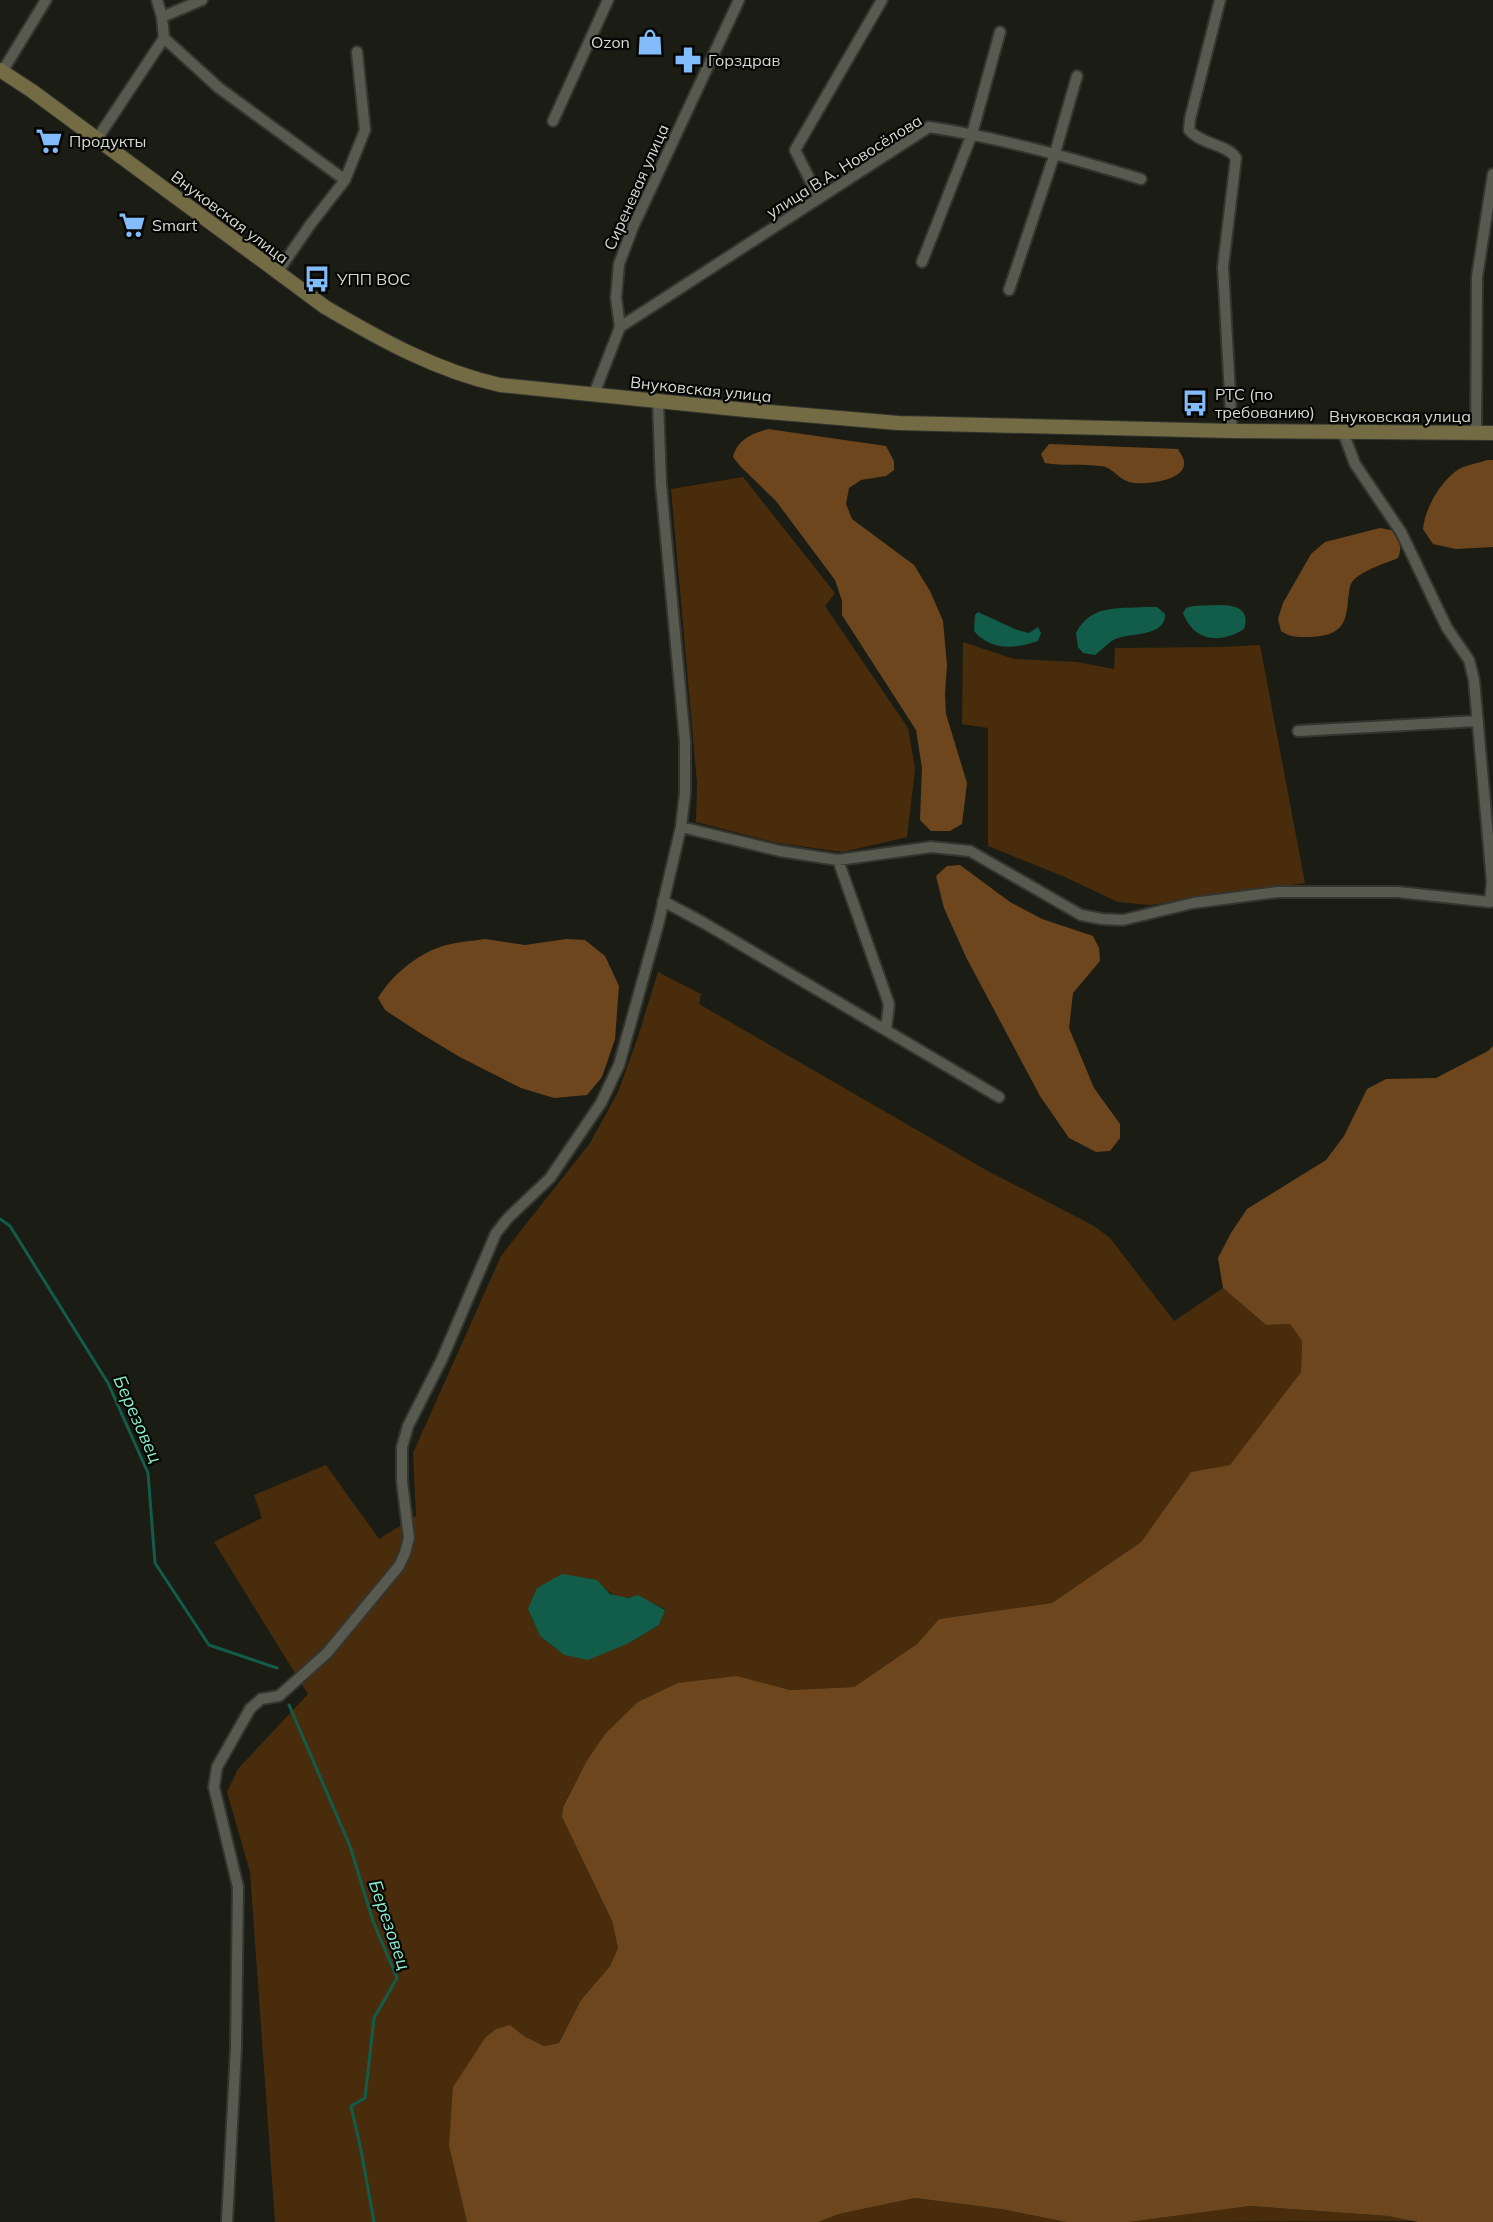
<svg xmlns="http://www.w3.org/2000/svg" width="1493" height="2222" viewBox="0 0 1493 2222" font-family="Mulish,sans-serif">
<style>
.green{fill:#492c0c;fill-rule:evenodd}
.forest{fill:#6e461e}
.water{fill:#115d4a}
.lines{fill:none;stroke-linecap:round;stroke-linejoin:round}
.stream{stroke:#115d4a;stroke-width:3}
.street-casing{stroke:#343530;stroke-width:14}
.secondary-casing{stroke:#343530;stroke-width:16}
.street{stroke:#585a4f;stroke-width:10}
.secondary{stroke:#736b44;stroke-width:14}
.labels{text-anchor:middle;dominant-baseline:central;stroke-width:4.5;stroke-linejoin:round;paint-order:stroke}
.poi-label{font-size:16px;fill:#d8d9d3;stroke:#060704;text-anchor:start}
.street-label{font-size:16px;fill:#d8d9d3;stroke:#060704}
.water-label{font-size:18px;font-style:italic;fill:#8af0d0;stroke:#060704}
</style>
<rect width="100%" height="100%" fill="#1b1d14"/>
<!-- green -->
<path class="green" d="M743,477L835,593L825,606L908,728L915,769L907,837L843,852L778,843L696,822L697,783L671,489Z
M963,642L1014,659L1077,662L1114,669L1115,648L1224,647L1260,645L1305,883L1150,905L1118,902L1065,877L988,846V728L962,724Z
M658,972L701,994L699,1004L986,1170L1094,1226L1110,1238L1174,1321L1223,1288L1266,1325L1290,1324L1302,1341L1301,1372L1230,1466L1191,1472L1141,1542L1052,1603L939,1619L917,1644L854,1687L790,1690L736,1676L586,1762L563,1806L562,1817L612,1921L618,1948L610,1966L581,2000L559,2043L544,2046L524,2036L510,2025L449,2146L467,2222H275L250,1872L227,1792L238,1769L308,1694L214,1542L262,1518L254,1495L326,1465L379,1539L416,1516L413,1453L501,1256L590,1143L618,1092L639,1034ZM597,1580C610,1594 618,1601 638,1596L665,1609L659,1625L629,1643L564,1655L540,1636L528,1609Z
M915,2198L1001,2209L1066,2222H818L839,2214Z
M1250,2206L1388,2216L1415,2221L1129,2222Z"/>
<!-- forest -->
<path class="forest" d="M768,429L886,446L894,461V470L886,476L861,480L849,488L846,504L852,519L914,565L930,591L943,621L947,665L945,694L946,714L967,783L962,824L950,831H931L920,820L922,768L916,730L842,615V601L835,580L776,501L740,466L733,457C738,439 751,434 768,429Z
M1049,444L1178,449C1180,453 1184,458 1184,462C1187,481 1142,486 1129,482C1119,479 1112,467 1101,466C1083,464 1064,466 1045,463L1041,454Z
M1488,460H1493V547L1456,549L1433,544L1423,529C1425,509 1439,484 1456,471C1464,465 1478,463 1488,460Z
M1380,528L1391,530C1399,539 1403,546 1398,558C1384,564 1362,570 1352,582C1349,587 1349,594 1348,600C1346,627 1339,635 1311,637C1298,637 1291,638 1281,631L1278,619L1283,603L1311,554L1325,542Z
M960,865L1010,902L1042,919L1093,936L1099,948L1100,961L1073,993L1069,1028L1094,1088L1120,1124V1138L1110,1151L1096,1152L1069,1138L1040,1096L966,957L944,908L936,876L947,866Z
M485,939L525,945L566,939L585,940L605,956L619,986L615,1039L602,1077L587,1095L554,1098L521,1088L458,1056L420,1033L385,1010L378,998C392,975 417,954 443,946C456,942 472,941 485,939Z
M1493,1046V2222H1418L1388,2216L1250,2206L1129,2222H1066L1001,2209L915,2198L839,2214L818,2222H467L449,2146L453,2087L485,2038L496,2029L510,2025L524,2036L544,2046L559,2043L581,2000L610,1966L618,1948L612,1921L562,1817L563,1807L586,1762L606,1733L638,1702L678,1683L737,1676L790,1690L854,1687L917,1644L939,1619L1052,1603L1141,1542L1191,1472L1230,1465L1301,1372L1302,1341L1290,1324L1266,1325L1223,1288L1218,1258L1231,1233L1247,1209L1326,1160L1344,1136L1367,1089L1386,1079L1436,1078L1488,1051Z"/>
<!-- water -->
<path class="water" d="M1193,606C1213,606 1254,598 1244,629C1221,644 1194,642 1183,613L1186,608Z
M1146,607H1157L1165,614C1166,636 1133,633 1118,638C1109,641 1103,649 1095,655L1083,653L1078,647L1076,633C1091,604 1118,609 1146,607Z
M978,612L1017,630L1029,633L1038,627L1041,633L1038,641C1015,649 991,651 974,631L975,615Z
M562,1574L597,1580L610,1594L628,1598L638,1595L665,1610L659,1625L629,1643L588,1660L564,1655L540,1636L528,1609L537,1588Z"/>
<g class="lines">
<!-- stream -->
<path class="stream" d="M0,1219L10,1226L108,1383L148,1473L155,1563L209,1645L277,1668
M289,1705L350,1846L373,1921L397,1978L374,2018L365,2098L351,2106L361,2150L374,2222"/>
<!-- street casing -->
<g class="street-casing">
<path id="street" d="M1220,0L1190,119L1189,130C1202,145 1227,144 1236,158L1223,267L1232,431
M162,17L202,0
M164,38L219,88L345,180
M2,72L46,0
M553,121L608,0
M97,139L164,38L162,17L157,0
M819,198L795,150L882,0
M922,262L972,134L1000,32
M277,273L310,225L345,180L365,130L357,52
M1009,290L1055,153L1077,76
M620,327L929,127C1001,138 1071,158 1141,179
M594,394L620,327L616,298L619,264L633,227L739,0
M1476,433L1477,277L1493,174
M1298,731L1478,721
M681,827L780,851L838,860L931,847L970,851L1081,915L1102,919L1123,920L1193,903L1278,892H1398L1490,902L1492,882L1474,680L1469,660L1447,628L1401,532L1355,464L1343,432
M838,860L889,1004L886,1030
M663,901L704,923L999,1097
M227,2222L236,2047L238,1887L214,1787L217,1767L250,1709L261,1699L279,1696L327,1653L399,1566L405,1553L409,1538L402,1482V1447L408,1426L442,1359L496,1233L508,1218L550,1178L601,1103L619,1065L658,925L681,827L685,793V741L661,484L658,401"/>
</g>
<!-- secondary casing -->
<g class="secondary-casing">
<path id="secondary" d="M0,70L32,91L325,307C381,340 437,371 500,385L746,410L898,423L1232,431L1493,433"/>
</g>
<!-- street -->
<use href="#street" class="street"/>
<!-- secondary -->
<use href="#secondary" class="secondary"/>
</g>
<!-- icons -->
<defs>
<g id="shop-bare" transform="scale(2.07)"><path d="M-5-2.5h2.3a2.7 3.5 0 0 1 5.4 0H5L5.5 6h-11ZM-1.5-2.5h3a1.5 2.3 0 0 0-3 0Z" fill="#83bcfb" stroke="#060704" stroke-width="2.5" paint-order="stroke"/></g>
<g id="pharmacy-bare" transform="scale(2.07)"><path d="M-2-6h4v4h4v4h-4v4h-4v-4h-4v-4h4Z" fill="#83bcfb" stroke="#060704" stroke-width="2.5" paint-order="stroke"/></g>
<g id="supermarket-bare" transform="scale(2.07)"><path d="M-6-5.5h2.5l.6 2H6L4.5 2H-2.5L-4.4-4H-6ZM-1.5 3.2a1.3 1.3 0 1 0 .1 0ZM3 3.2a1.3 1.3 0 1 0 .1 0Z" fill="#83bcfb" stroke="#060704" stroke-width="2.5" paint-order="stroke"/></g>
<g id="bus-bare" transform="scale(2.07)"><path d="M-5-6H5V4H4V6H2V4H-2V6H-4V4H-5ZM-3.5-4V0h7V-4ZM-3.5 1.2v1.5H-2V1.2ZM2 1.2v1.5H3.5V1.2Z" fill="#83bcfb" stroke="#060704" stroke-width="2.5" paint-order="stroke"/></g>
</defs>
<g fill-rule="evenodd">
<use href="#shop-bare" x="650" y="42"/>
<use href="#pharmacy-bare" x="688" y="60"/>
<use href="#supermarket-bare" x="49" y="141"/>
<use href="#supermarket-bare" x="132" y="225"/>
<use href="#bus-bare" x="317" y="279"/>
<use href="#bus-bare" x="1195" y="403"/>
</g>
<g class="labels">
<!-- poi labels -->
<g class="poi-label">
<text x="630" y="42" text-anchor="end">Ozon</text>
<text x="708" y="60">Горздрав</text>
<text x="69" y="141">Продукты</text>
<text x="152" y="225">Smart</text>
<text x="337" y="279">УПП ВОС</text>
<text x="1215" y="394">РТС (по<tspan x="1215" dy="18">требованию)</tspan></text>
</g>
<!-- street labels -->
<g class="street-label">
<text transform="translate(844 166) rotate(-32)">улица В.А. Новосёлова</text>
<text transform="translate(636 187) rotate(-66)">Сиреневая улица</text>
<text transform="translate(230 217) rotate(37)">Внуковская улица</text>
<text transform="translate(701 389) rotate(6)">Внуковская улица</text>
<text x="1400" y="416">Внуковская улица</text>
</g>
<!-- water labels -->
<g class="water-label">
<text transform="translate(138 1419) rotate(66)">Березовец</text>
<text transform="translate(390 1925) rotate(71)">Березовец</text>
</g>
</g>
</svg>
